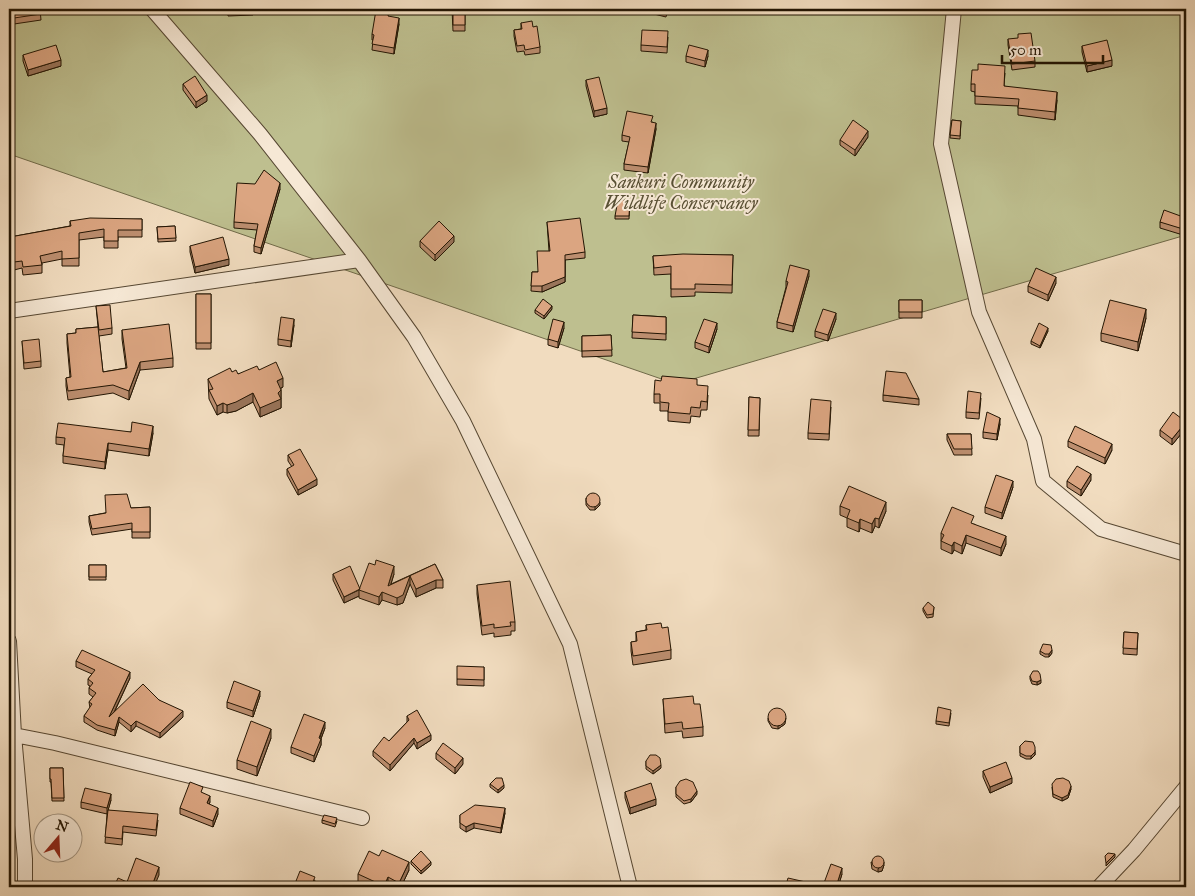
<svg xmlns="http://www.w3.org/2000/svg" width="1195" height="896" viewBox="0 0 1195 896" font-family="'IM FELL Great Primer',serif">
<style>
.green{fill:#bebf8f;stroke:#706a49}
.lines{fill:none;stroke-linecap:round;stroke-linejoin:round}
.minor-casing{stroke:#564732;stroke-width:16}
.minor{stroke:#f6e8d5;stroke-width:14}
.wall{fill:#bc8e6f;stroke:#231503}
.shaded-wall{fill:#99745a;stroke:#231503}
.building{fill:#dba581;stroke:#231503}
.labels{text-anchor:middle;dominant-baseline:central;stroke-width:4;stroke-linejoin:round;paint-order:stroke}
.park-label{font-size:18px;font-style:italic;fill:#595034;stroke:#f6e8d5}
</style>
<rect width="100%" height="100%" fill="#f1dcbf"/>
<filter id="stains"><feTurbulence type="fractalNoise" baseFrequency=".004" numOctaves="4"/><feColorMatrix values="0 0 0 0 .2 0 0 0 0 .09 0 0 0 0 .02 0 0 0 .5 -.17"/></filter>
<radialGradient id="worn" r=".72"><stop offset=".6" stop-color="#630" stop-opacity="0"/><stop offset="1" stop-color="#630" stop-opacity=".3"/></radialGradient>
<!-- green -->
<path class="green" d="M9,9H1186V235L676,384L9,154Z"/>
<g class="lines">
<!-- minor casing -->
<g class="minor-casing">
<path id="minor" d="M152,9L260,134L359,260L414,337L463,421L570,644L630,887
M954,9L941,144L979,312L1034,439L1043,481L1101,529L1186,554
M9,311L359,260
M9,641L14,735L25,859V887
M14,735L55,743L362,818
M1099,887L1134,850L1186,787"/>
</g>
<!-- minor -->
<use href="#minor" class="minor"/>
</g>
<!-- wall -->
<path class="wall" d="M12,9H40L41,20L14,24Z
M228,9H253V15L228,16Z
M415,9H465V31H453L452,9L416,13Z
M492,9H505L500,13H497Z
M646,9H668L666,17L646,12Z
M521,23L533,27L540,47V53L525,55L524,51L517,52L514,36V30L521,29Z
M399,24L394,54L372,50L373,40H372V34Z
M668,37L667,53L641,51V45Z
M1008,39L1035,61V67L1012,70L1008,45Z
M1082,46L1112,66L1087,72L1082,52Z
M23,55L61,66L28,76L23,61Z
M686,56H708L705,67L686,62Z
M1005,73L1004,86L1057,100L1055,120L1018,115V106L975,104V92L971,91V84Z
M586,80L607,114L594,117L586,86Z
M183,84L207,101L196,108L183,90Z
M952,120L961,121L960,139L950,138Z
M653,122L656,129L648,173L624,170V164L629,142L622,141V135Z
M868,137L855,156L840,145V140Z
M280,189L261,254L254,252V246L257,230L234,228V222Z
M630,200L629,219H615V216Z
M1186,218V226L1183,235L1160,228V222Z
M142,219V237H118V248H104V237L79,240V266H62V259L42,263V273L23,275L22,268L14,270L10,244V237L70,226V221Z
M547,222L585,252V258L565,260V282L542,292L531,291L532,272H538L549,251Z
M175,226L176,241L158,242L157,227Z
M420,241L454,242L435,261L420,247Z
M190,246L229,265L195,273L190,252Z
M733,255L732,293L695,292V296L671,297V274L654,275L653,256Z
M809,276L793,332L777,328V322L786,287V281Z
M1056,283L1048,301L1028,292V286Z
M196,294H211V349H196Z
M899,300H922V318H899Z
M96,306L112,328V334L99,336L103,372L126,368L122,339V330L173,358V367L140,370L129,400L113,393L68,400L66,386V378L70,377L67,343V334L76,333V329L98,327Z
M552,309L544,319L535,313V310Z
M633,315L666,317V340L632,338Z
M1146,318L1138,351L1101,341V333Z
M836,319L828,341L815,337V331Z
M294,325L291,347L278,345V339Z
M564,328L558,348L548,345V339Z
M717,329L709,353L695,348V342Z
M1048,331L1040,348L1031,344V341Z
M611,335L612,356L582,357V336Z
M22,341L41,361V367L24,369Z
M259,370L283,387L281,388V408L260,417L253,402L236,411L227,413L223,412L217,415L209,399L208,379L232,372L238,374Z
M697,386L708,395L707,410H701L700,417L691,416L690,423L668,421V411H660V403H654V394Z
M883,395L919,399V405L883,401Z
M749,397L760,398L759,436H748Z
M981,398L979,419L966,418V412Z
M831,407L829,440L808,439V433Z
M1000,424L997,440L983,438V432Z
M1186,428L1172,445L1160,436V430Z
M131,432L153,433L149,456L108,450L105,469L63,463V456L64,445L56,444V437Z
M947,434H971L972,455H954L947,440Z
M1068,441L1112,450L1105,464L1068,447Z
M288,455L317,485L298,495L287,475V469L292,467L288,461Z
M1091,480L1081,496L1067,487V481Z
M1013,487L1002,519L985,513V507Z
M586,498L600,505L595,510H590L586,505Z
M840,506L886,511L879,528L875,526L872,533L860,528L859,532L847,527V518L840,515Z
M150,507V538H132V529L92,535L89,522V516L131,508Z
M974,524L1006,544L1001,556L966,543L962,554L954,550L952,554L941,549V533Z
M435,564L443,580V588H436L416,597L410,584L403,603L397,605L382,600L379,605L359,598V596L344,603L333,580V574L360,588L394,574L391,584Z
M89,565H106V580H89Z
M477,585L515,622V631H511V635L494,637V633L482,635L477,594Z
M934,607L933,617L927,618L923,611V608Z
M646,625L662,628L671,650V659L633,665L631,651V642H636V632L646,630Z
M1124,632L1138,633L1137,655L1123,654Z
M1040,651L1052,653L1049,657H1045L1040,654Z
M76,661L130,678L114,713L159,700L183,717L160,738L136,726L131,732L119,722L115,736L97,730L84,722V716L90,708L89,702L93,697L89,694V688L90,686L88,685V679L92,674L76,667Z
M484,667V686L457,685V679Z
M1030,676L1041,683L1037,685L1032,684L1030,679Z
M260,696L253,717L227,708V702Z
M663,699L694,704L703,727V736L683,738L682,731L665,733Z
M951,713L949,726L936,724V721Z
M407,716L431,740L417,749L414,743L390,771L373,756V751L389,741L407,722Z
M768,718L785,724L778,729L772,728L768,721Z
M325,728L321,739V745L314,762L291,753V747Z
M271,738L257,776L237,769V760Z
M1020,746L1035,750V755L1031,759H1026L1020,756Z
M436,753L463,764L455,774L436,759Z
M646,761L661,768L653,774L646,769Z
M50,768H63L64,801H52L51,782H50Z
M983,771L1012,783L990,793L983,777Z
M490,784L504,788L498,793L490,787Z
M676,787L697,794L691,802L684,804L676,797Z
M1052,787L1071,789L1068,798L1062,801L1053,797Z
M625,792L656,805L630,814L625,798Z
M203,793L210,802L209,804L218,814L213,827L180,814V808Z
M111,800L108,810L158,820L156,836L123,832L122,845L105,843L107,814L81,808V802Z
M505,813L501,833L474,828L466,832L460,828V815Z
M322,820L337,821L335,827L322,823Z
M379,856L409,870L401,887H390L388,886V887H368L358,883V874Z
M411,861L431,865L421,874L411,864Z
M871,862L884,865L882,871L878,872L872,869Z
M842,874L838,887H824V883Z
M315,880L312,887H305L296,884V881Z"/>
<!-- shaded-wall -->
<path class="shaded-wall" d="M501,9H505L500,13V10Z
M399,18V24L394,54V48Z
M708,50V56L705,67V61Z
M61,60V66L28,76V70Z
M1112,60V66L1087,72V66Z
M1057,92V100L1055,120V112Z
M207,95V101L196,108V102Z
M607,108V114L594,117V111Z
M656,123V129L648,173V167Z
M868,131V137L855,156V150Z
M280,183V189L261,254V248Z
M1186,220V226L1183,235V229Z
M454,236V242L435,261V255Z
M229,259V265L195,273V267Z
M565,260V282L542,292V286Z
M809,270V276L793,332V326Z
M1056,277V283L1048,301V295Z
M552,306V309L544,319V316Z
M1146,309V318L1138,351V342Z
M836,313V319L828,341V335Z
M294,319V325L291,347V341Z
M564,322V328L558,348V342Z
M717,323V329L709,353V347Z
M1048,328V331L1040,348V346Z
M140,362V370L129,400V391Z
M283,378V387L277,390V381Z
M281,390V408L260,417V408Z
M253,393V402L236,411L227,413V405Z
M223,403V412L217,415V406Z
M1000,418V424L997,440V434Z
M1186,422V428L1172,445V439Z
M153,426V433L149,456V449Z
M108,443V450L105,469V462Z
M1112,444V450L1105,464V458Z
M1091,474V480L1081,496V490Z
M317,479V485L298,495V490Z
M1013,481V487L1002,519V513Z
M600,502V505L595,510V507Z
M886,502V511L879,528V519Z
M875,518V526L872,533V524Z
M860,519V528L859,532V523Z
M966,535V543L962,554V546Z
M1006,536V544L1001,556V548Z
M954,542V550L952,554V546Z
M394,566V574L388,593V586Z
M410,576V584L403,603L397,605V598Z
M436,580V588L416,597V589Z
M359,590V596L344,603V597Z
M382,592V600L379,605V597Z
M1052,650V653L1049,657V654Z
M130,672V678L109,723V717Z
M1041,680V683L1037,685V682Z
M260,691V696L253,717V711Z
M183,711V717L160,738V733Z
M119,717V722L115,736V730Z
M786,718L785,724L778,729V726Z
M136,721V726L131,732V726Z
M325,722V728L320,741L321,739V745L314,762V756Z
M271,729V738L257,776V767Z
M431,735V740L417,749V743Z
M414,738V743L390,771V765Z
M1035,752V755L1031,759V756Z
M463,758V764L455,774V768Z
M661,765V768L653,774V771Z
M1012,778V783L990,793V787Z
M504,785V788L498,793V790Z
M1071,786V789L1068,798L1062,801V798Z
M697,791V794L691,802V799Z
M111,794V800L107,814V808Z
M210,796V802L207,809V803Z
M656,799V805L630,814V808Z
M218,808V814L213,827V821Z
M505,808V813L501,833V828Z
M474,823V828L466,832V827Z
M1115,854V857L1106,866V863Z
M409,862V870L401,887H399V883Z
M431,862V865L421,874V871Z
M884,862V865L882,871L878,872V869Z
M159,867V875L154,887L153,883Z
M842,868V874L838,887H836Z
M388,877V887H384Z"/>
<!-- building -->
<path class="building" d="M13,9H40L41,14L14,18Z
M453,9H465V25H453Z
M657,9H666V11Z
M376,10L389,12L388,16L399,18L394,48L372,44L374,35L372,34Z
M532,21L533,27L537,26L540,47L525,50L524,45L517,46L514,30L522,29L521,23Z
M642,30L668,31L667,47L641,45Z
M1031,33L1035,61L1012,64L1008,39L1018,38V34Z
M1107,40L1112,60L1087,66L1082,46Z
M56,45L61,60L28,70L23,55Z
M689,45L708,50L705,61L686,56Z
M978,64L1005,66L1004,86L1057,92L1055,112L1018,108L1019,99L975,96V84H971L972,70H978Z
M195,76L207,95L196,102L183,84Z
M599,77L607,108L594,111L586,80Z
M627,111L653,116L651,122L656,123L648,167L624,164L630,137L622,135Z
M853,120L868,131L855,150L840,140Z
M952,120L961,121L960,136L950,135Z
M264,170L280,183L261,248L254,246L258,224L234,222L237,183L255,184Z
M618,200H630L629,216H615Z
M1164,210L1186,218L1183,229L1160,222Z
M90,218L142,219V230H118V241H104V229L79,233V258L62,259V251L40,256L42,265L23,267L22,261L14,262L10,237L71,226L70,221Z
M580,218L585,252L565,255V277L542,286H531L532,272H538L537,251H550L547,222Z
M439,221L454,236L435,255L420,241Z
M175,226L176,238L158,239L157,227Z
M223,237L229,259L195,267L190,246Z
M683,254L733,255L732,285L695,284V289H671V266L654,268L653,256Z
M790,265L809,270L793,326L777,322L788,282L786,281Z
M1036,268L1056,277L1048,295L1028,286Z
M196,294H211V343H196Z
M543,299L552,306L544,316L535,310Z
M899,300H922V312H899Z
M1110,300L1146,309L1138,342L1101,333Z
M110,305L112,328L99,330L96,306Z
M823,309L836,313L828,335L815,331Z
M633,315L666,317V334L632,332Z
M281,317L294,319L291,341L278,339Z
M553,319L564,322L558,342L548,339Z
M704,319L717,323L709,347L695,342Z
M1039,323L1048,328L1040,346L1031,341Z
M169,324L173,358L140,362L129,391L113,385L68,391L66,378L71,377L67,334L76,333V329L98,327L103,372L127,368L122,330Z
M611,335L612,350L582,351V336Z
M39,339L41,361L24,363L22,341Z
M276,362L283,378L277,381L281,390L278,393L281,399L260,408L253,393L236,402L227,405L223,403L217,406L209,390L213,389L208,379L230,368L232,372L236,370L238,374L257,366L259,370Z
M886,371L906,373L919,399L883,395Z
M662,376L697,379V385L708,386L707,402L701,401L700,408L691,407L690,414L668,412L669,403L660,402V394H654L655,380L661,381Z
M968,391L981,393L979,413L966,412Z
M749,397L760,398L759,430H748Z
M811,399L831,401L829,434L808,433Z
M987,412L1000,418L997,434L983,432Z
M1173,412L1186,422L1172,439L1160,430Z
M132,422L153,426L149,449L108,443L105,462L63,456L65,438L56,437L58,423L131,432Z
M1075,426L1112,444L1105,458L1068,441Z
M947,434H971L972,449H954Z
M300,449L317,479L298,490L287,469L294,465L288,455Z
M1077,466L1091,474L1081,490L1067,481Z
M996,475L1013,481L1002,513L985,507Z
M849,486L886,502L879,519L875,518L872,524L860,519L859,523L847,518L850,510L840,506Z
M586 500a7 7 0 1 1 14 0a7 7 0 1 1-14 0Z
M127,494L131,508L150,507V532H132V523L92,529L89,516L106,513L105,495Z
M952,507L974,516L971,523L1006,536L1001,548L966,535L962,546L954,542L952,546L941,541L944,535L941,533Z
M376,560L394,566L388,586L435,564L443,580H436L416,589L410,576L403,595L397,598L382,592L379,597L359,590L369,563L375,565Z
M89,565H106V577H89Z
M350,566L360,589L344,597L333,574Z
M510,581L515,622H510L511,626L494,628V624L482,626L477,585Z
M928,602L934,607L933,614L927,615L923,608Z
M661,623L662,628L668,627L671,650L633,656L631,642L637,641L636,632L647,630L646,625Z
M1124,632L1138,633L1137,649L1123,648Z
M1043,644L1051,645L1052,650L1049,654H1045L1040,651Z
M82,650L130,672L109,717L143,684L159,700L183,711L160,733L136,721L131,726L119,717L115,730L97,725L84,716L92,704L89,702L96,693L89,688L93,683L88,679L95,670L76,661Z
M457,666L484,667V680L457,679Z
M1033,671H1038L1040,674L1041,680L1037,682L1032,681L1030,676Z
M234,681L260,691L253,711L227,702Z
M693,696L694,704H700L703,727L683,729L682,722L665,724L663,699Z
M938,707L951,710L949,723L936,721Z
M768 717a9 9 0 1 1 18 0a9 9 0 1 1-18 0Z
M417,710L431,735L417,743L414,738L390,765L373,751L384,737L389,741L409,720L407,716Z
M304,714L325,722L319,738L321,739L314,756L291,747Z
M251,721L271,729L257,767L237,760Z
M1025,741L1033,742L1035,747V752L1031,756H1026L1020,753V746Z
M443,743L463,758L455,768L436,753Z
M650,755H656L660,758L661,765L653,771L646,766V761Z
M1006,762L1012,778L990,787L983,771Z
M50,768H63L64,798H52L51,779H50Z
M496,778H502L504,785L498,790L490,784Z
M1063,778L1069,781L1071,786L1068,795L1062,798L1053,794L1052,784L1056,779Z
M686,779L693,782L697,791L691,799L684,801L676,794V787L680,781Z
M190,782L203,787L201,792L210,796L207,803L218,808L213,821L180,808Z
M651,783L656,799L630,808L625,792Z
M85,788L111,794L107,808L81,802Z
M475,805L505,808L501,828L474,823L466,827L460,823V815Z
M108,810L158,814L156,830L123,826L122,839L105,837Z
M324,815L337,818L335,824L322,820Z
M382,850L409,862L399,883L388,877L384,886L358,874L369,851L379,856Z
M421,851L431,862L421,871L411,861Z
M1108,853L1115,854L1106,863L1105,856Z
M872 862a6 6 0 1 1 12 0a6 6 0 1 1-12 0Z
M136,858L159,867L153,883L165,887H114L118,878L127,882Z
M831,864L842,868L836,887L824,883Z
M300,871L315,877L311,886L296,881Z
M788,878L810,883L809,887H783V884L786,885Z"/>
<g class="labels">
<!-- park labels -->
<g class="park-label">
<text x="681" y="182">Sankuri Community<tspan x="681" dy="21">Wildlife Conservancy</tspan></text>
</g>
</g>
<!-- margin -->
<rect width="1195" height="896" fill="none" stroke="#f1dcbf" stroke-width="30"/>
<rect x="10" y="10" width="1175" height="876" fill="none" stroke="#231503" stroke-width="2.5"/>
<rect x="15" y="15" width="1165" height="866" fill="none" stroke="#231503"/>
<!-- north arrow -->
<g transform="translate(58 838) rotate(19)"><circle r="24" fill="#f6e8d5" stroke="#a29481"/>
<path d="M0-4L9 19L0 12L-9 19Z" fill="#8f2418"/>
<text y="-8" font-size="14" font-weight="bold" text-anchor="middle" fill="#231503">N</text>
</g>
<!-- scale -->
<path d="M1002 55v8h101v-8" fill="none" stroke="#231503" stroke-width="2.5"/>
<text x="1010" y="55" font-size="15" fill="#231503" stroke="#f6e8d5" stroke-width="4" paint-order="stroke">50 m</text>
<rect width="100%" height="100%" filter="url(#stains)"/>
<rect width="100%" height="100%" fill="url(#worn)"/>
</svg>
